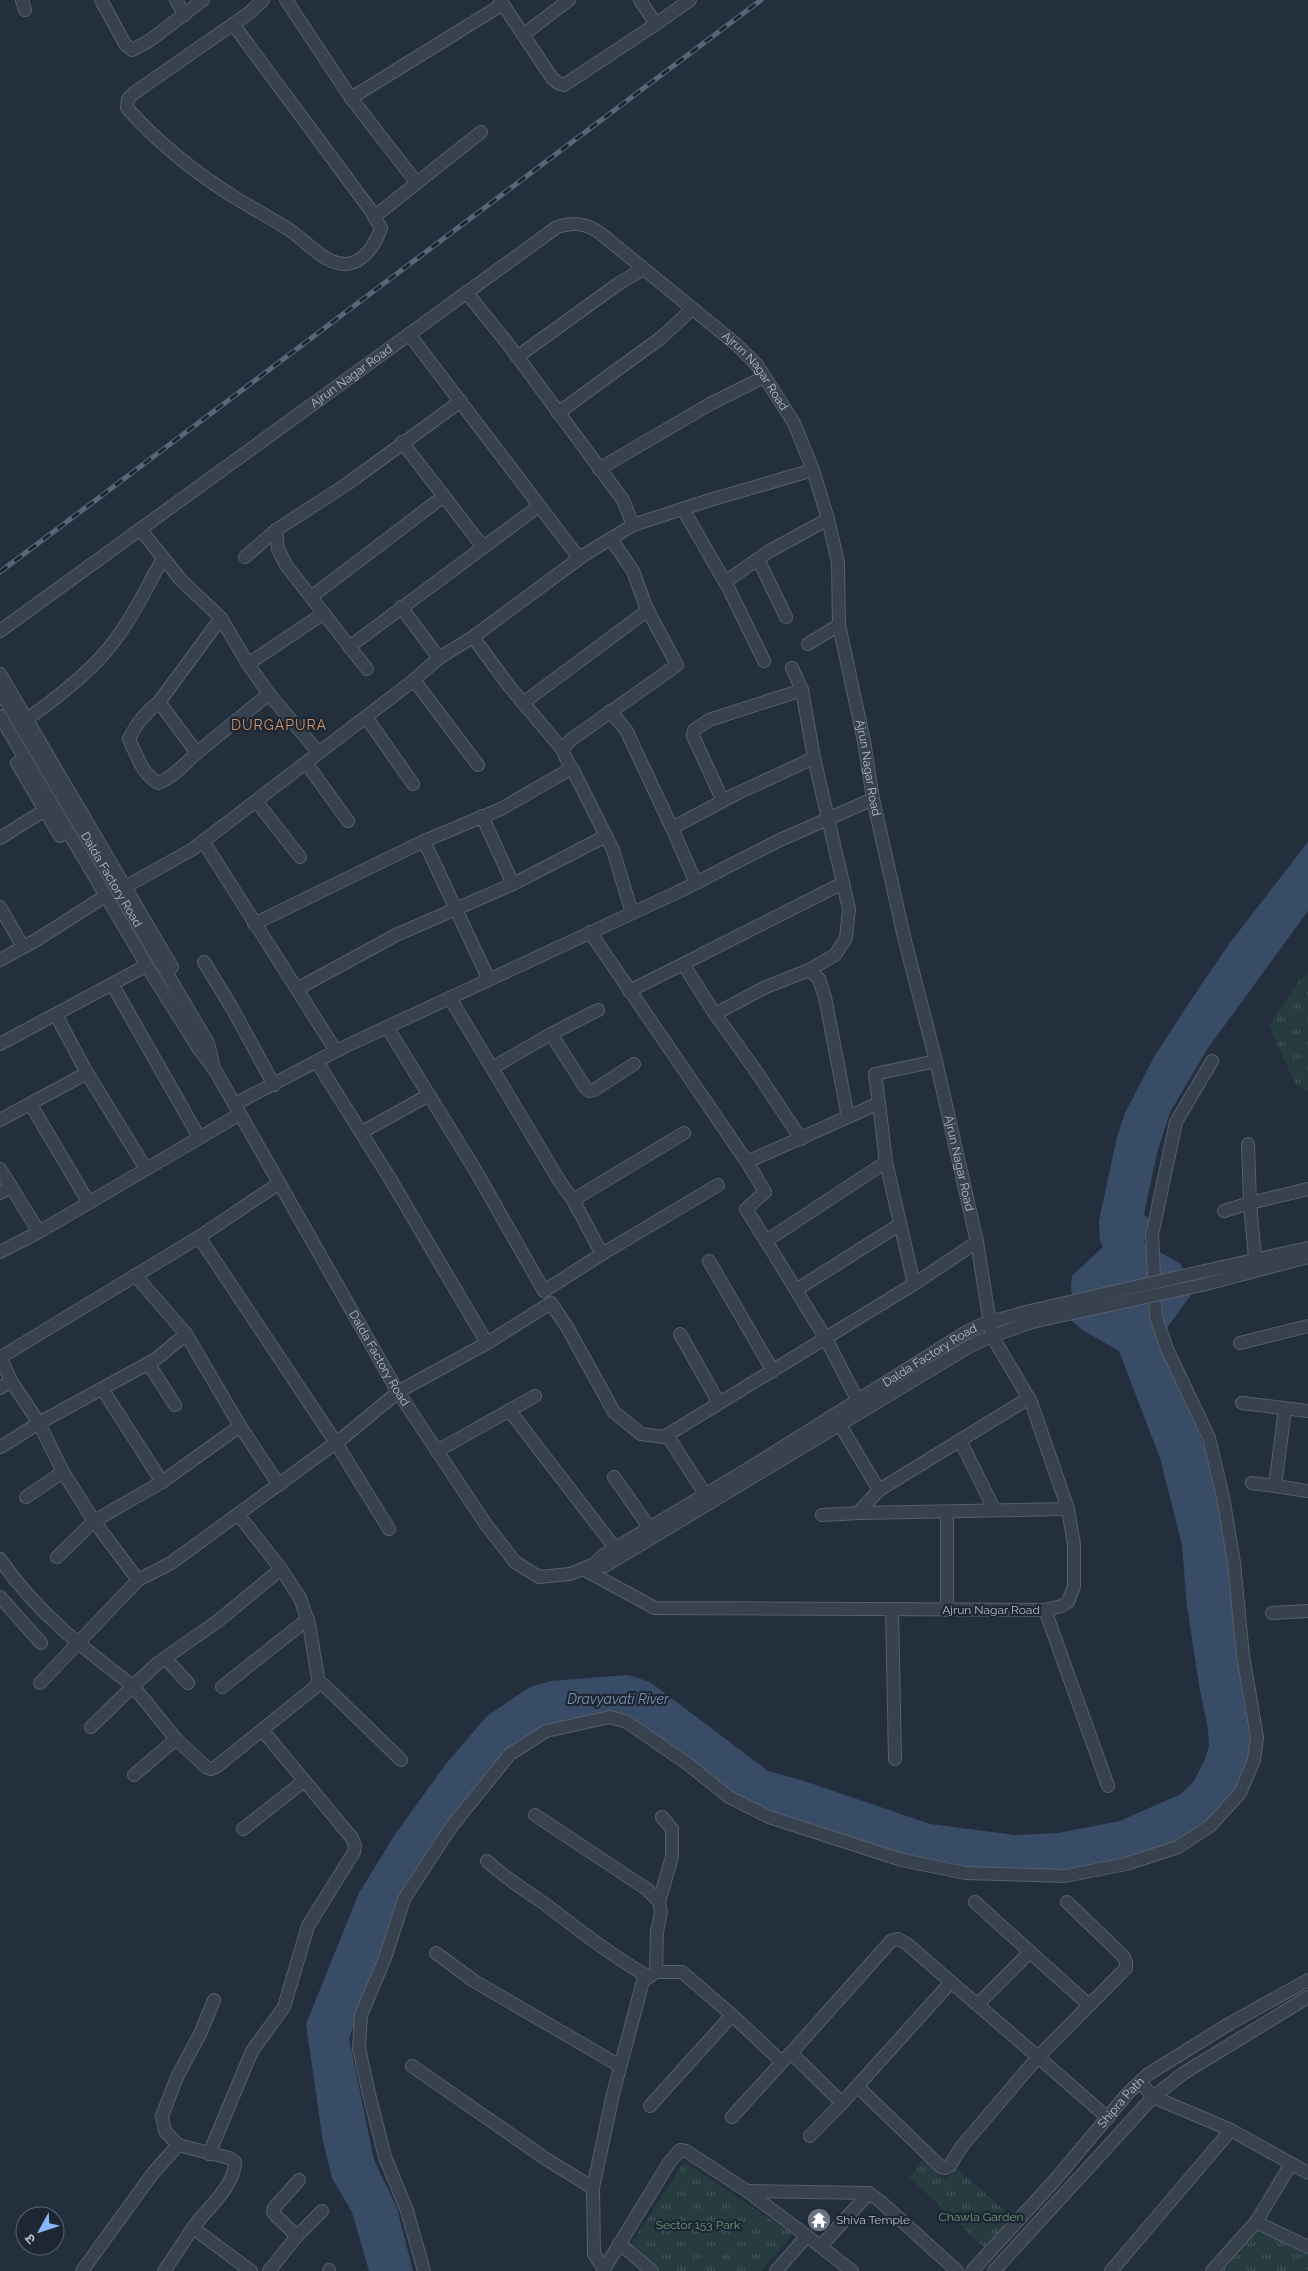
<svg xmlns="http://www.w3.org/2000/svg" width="1308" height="2271" viewBox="0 0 1308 2271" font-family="Raleway,'Noto Sans Devanagari',sans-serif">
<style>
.park{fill:url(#park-tufts)}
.water{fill:#394c67}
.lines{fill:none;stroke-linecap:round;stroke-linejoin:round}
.minor-casing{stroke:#565f6c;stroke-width:14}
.minor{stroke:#38414e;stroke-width:12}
.rail-casing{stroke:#5a6575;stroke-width:5}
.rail{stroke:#1d2633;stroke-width:3;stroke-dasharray:9;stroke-linecap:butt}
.minor-bridge-casing{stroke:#565f6c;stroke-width:14;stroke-linecap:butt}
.minor-bridge{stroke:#38414e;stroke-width:12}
.labels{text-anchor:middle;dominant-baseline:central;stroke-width:4.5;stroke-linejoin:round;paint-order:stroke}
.street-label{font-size:12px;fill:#b4bcc9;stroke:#1d2633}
.park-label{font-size:12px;fill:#6b9a76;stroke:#1d2633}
.poi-label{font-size:12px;fill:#b4bcc9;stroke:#1d2633;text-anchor:start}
.neighbourhood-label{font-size:14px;letter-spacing:1px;fill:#d59563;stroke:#1d2633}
.water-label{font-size:14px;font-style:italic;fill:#7c92b1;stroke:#1d2633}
</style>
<defs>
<pattern id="park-tufts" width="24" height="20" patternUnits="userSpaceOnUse" patternTransform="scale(1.25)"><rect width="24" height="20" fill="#263c3f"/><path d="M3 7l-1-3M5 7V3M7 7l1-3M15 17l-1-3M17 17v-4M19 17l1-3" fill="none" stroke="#435659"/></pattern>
</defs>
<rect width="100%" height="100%" fill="#242f3e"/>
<!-- park -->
<path class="park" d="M1308,972V1091L1295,1084L1269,1025L1295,986Z
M923,2160L945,2180L956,2168L1013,2218L986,2249L909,2177Z
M684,2162L793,2234L761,2271H660L630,2246Z
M1257,2229L1308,2254V2271H1221Z"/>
<!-- water -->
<path class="water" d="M1308,842V911L1208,1048L1170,1112L1157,1153L1144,1214L1148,1219L1144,1243L1181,1264L1191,1295L1158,1340L1189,1406L1211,1466L1224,1519L1235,1638L1253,1740L1244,1780L1215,1819L1167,1849L1065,1874L916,1866L749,1811L628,1722L555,1726L509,1756L396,1913L349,2038L374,2160L397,2208L413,2271H369L352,2212L332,2178L323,2141L306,2024L359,1893L394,1836L445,1765L487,1716L530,1687L551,1681L628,1675L650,1682L768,1771L801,1780L930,1824L1015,1835L1058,1833L1120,1821L1181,1794L1194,1781L1205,1759L1209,1746L1208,1729L1199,1685L1187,1606L1182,1545L1160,1458L1119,1351L1081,1329L1072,1321L1076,1316L1071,1288L1072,1276L1103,1247L1100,1240L1099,1221L1117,1137L1125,1113L1154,1057L1193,997L1229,944Z"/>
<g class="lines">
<!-- minor casing -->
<g class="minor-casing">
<g id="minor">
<path d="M22,0L25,10"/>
<path d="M101,0L125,44L132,50L149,41L203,0"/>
<path d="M176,0L185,15"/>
<path d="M286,0L351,98L416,182"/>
<path d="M500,0L552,78L558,83L564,85L656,24L690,0"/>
<path d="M640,0L656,24"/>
<path d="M233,24L369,208L381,228C376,243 364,263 346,264C326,265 307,242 291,231C274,220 256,210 239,200C198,175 159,144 127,108L128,99L134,93L249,13L263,0"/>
<path d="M523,35L569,0"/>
<path d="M351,98L503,4"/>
<path d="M374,217L481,132"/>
<path d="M466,292L508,344L623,500L633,525"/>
<path d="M409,334L579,558"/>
<path d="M517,357L618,284L643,269"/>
<path d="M558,413L662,337L692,309"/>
<path d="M402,442L483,547"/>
<path d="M599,469L710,404L764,377"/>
<path d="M683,509L729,589L764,661"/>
<path d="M140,529L181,580L221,618L248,664L269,694L319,753"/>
<path d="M276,530L278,549L286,565L367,669"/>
<path d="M245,557L276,530L347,484L461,401"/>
<path d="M758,559L786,617"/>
<path d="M725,582L768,552L828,519"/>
<path d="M311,597L444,496"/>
<path d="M401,607L439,658"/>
<path d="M221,618L159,702C145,713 137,723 129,739C136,754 143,776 159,783C176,775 185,763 199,751C222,732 246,713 269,694"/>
<path id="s1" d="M0,631L557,227C575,222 585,223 600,233L737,345L757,365L794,423L813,470L828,519L838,563L839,625L864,741L873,799L905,941L936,1061L977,1242L992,1336L1031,1402L1068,1509L1074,1545V1586L1068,1602L1061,1606L1045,1610L655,1608L583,1569"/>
<path d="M473,637L509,686L562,749"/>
<path d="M808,644L839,625"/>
<path d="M349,647L539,506"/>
<path d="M248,664L324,613"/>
<path d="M792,668L802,690L814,758L849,909L846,938L835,955L809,970"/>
<path d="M0,674L172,967"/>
<path d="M414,680L478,765"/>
<path id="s2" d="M0,691L208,1043L213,1064"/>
<path d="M159,702L197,753"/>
<path d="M523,703L648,610"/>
<path d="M610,711L626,730L672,828"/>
<path id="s3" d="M0,716L152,974L199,1049L215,1070L398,1392L487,1526L505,1549L515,1562L539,1577L570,1574L595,1564L605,1566L970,1346L992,1336L1032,1322"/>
<path d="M366,717L413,784"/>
<path d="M27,719C54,700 79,681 101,657C127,629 145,591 163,558"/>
<path d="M17,763L60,836"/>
<path d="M306,763L348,821"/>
<path d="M571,769L562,749L572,739L677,665L646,607L633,571L611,539"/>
<path d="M256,801L300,857"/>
<path d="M723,801L693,736L694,730L709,720L802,690"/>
<path d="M0,838L45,810"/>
<path d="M203,841L336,1051"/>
<path d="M424,841L501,809L572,768L613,850L632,913"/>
<path d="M696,883L672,828L736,794L814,758"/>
<path d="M513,884L606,836"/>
<path d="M125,887L193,849L414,680L439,658L473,637L584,555L633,525L710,500L813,470"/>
<path d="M0,907L23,947"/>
<path d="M254,924L424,841L489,980"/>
<path d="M590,932L747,1162"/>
<path d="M0,960L38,939L99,900"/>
<path d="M204,962L232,1008L274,1085"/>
<path d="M683,964L843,883"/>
<path d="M112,984L199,1137"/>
<path d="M297,989L396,935L513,884L482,816"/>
<path d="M629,991L683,964L715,1014"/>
<path d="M450,998L492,1068L551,1034L585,1087L589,1091L594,1090L634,1064"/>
<path d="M56,1015L87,1073L146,1169"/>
<path d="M387,1027L474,1168L544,1291L602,1254L573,1200"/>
<path d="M551,1034L598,1010"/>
<path d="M0,1044L140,969"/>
<path d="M317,1062L389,1177L487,1343"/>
<path d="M492,1068L560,1182L573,1200L684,1133"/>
<path d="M879,1103L875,1074L936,1061"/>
<path d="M235,1104L342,1048L680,891L780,840L873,799"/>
<path d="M31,1105L89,1203"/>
<path d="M0,1120L87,1073"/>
<path d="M362,1132L429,1095"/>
<path d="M801,1139L758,1074L715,1014L766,987L809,970L819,979L825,997L848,1117"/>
<path d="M1248,1144L1250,1203L1255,1258"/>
<path d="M0,1169L39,1232"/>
<path d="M0,1193L11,1186"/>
<path d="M1224,1211L1250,1203L1308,1189"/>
<path d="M199,1237L336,1443L389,1529"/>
<path d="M766,1241L746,1209L765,1192L747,1162L879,1103L886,1162"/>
<path d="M0,1252L39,1232L240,1114"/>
<path d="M602,1254L718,1185"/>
<path d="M709,1261L773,1371"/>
<path d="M1205,1271L1308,1248"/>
<path d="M135,1275L186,1334"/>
<path d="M914,1284L977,1242"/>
<path d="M1206,1284L1308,1257"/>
<path d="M796,1290L899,1225"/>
<path d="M680,1334L719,1403"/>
<path d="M1240,1343L1308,1326"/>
<path d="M0,1356L11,1381L39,1423L63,1472L94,1521L138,1580"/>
<path d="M1,1357L199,1237L278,1184"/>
<path d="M148,1363L175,1405"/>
<path d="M0,1388L11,1381"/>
<path d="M103,1390L162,1482"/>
<path d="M1029,1398L879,1490L858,1513L1068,1509"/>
<path d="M1242,1403L1308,1411"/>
<path d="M1285,1409L1275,1486L1308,1491"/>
<path d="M509,1410L615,1548"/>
<path d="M840,1425L879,1490"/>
<path d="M667,1435L705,1494"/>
<path d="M960,1440L994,1509"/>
<path d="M1,1447L39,1423L156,1359L186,1334L240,1426"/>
<path d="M437,1451L535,1396"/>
<path d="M614,1477L649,1527"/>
<path d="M1252,1483L1275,1486"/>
<path d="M26,1497L63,1472"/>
<path d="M947,1513V1610"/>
<path d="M822,1515L858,1513"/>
<path d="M57,1557L94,1521L162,1482L240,1426L279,1485"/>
<path d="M0,1559C36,1612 83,1648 133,1686L91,1727"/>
<path id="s4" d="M595,1564L602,1556L748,1469L968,1331L983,1324L1030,1311"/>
<path d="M0,1597L41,1643"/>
<path d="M892,1609L895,1759"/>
<path d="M1045,1610L1108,1786"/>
<path d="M1272,1613L1308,1611"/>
<path d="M165,1658L188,1683"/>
<path d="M40,1683L138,1580L171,1563L345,1436L398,1392L487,1343L551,1303L567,1327L614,1412L641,1434L664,1437L914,1284L886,1162L766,1241L826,1339L858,1401"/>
<path d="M319,1684L324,1685L401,1760"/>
<path d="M222,1687L308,1619"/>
<path d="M176,1739L206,1767L211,1769L216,1767L319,1684L309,1624L300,1598L281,1569"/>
<path d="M134,1775L176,1739L133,1686L158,1663L218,1621L281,1569L238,1514"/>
<path d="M535,1815L648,1890L659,1902L661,1912L657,1932L656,1972"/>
<path d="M243,1829L304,1781"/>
<path d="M487,1861C505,1878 525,1890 545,1904C579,1930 612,1956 649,1977"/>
<path d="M659,1902L672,1857V1829L662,1817"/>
<path d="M975,1902L1030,1952"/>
<path d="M1067,1902L1123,1956L1126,1962V1968L1038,2057L1108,2118"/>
<path d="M436,1953L474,1981L620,2066"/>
<path d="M978,2004L1030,1952L1089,2005"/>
<path d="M732,2015L782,2062L732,2117"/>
<path d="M791,2053L891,1941L898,1939L907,1944L951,1982L842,2103"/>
<path d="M785,2059L791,2053L842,2103L810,2136"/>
<path d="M412,2066L546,2159L593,2188"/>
<path d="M1140,2082L1153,2097L1231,2130L1308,2173"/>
<path d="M857,2086L941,2167L945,2168L950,2165L962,2146L1038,2057L951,1982"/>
<path d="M209,2154L252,2051L284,2007L308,1926L354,1852L355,1846L352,1838L263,1731"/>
<path d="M747,2191L869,2193L881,2202L957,2271"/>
<path d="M1256,2222L1291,2164"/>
<path d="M193,2228L251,2271"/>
<path d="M297,2236L322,2211"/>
<path d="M619,2243L652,2271"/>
<path d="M821,2246L869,2193"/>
<path d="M604,2269L594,2254L593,2188L613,2094L643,1981L656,1972H682L732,2015L650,2106"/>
<path d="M82,2271L153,2173L178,2145"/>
<path d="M164,2271C174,2257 183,2243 192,2229C206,2209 234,2188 235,2162L229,2158L178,2145L165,2131L162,2116L177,2077L201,2032L214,2000"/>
<path d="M269,2271L297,2236L276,2216L273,2212L274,2208L299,2180"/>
<path d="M329,2271V2270"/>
<path d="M424,2271L407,2211L385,2157L369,2094L359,2048L361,2015L385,1958L404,1899L451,1827L510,1754L546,1731L610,1717L627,1722L688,1764L729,1797L769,1817L902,1860L965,1873L1065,1876L1126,1864L1178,1847L1210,1826L1240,1793L1254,1760L1257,1737L1243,1656L1234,1563L1223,1497L1209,1438L1167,1349L1156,1317L1152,1235L1176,1122L1212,1061"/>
<path d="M603,2271L669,2163L680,2150L686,2151L747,2191L807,2236"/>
<path d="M776,2271L807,2236L852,2271"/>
<path id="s5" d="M972,2271L1055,2180L1128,2093L1147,2075L1229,2024L1308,1980"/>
<path d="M994,2271L1153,2097L1184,2073L1308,1997"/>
<path d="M1111,2271L1231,2130"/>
<path d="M1212,2271L1256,2222L1308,2247"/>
</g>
</g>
<!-- minor -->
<use href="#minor" class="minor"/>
<!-- rail casing -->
<g class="rail-casing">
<path id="rail" d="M0,572L761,0"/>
</g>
<!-- rail -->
<use href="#rail" class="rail"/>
<!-- minor-bridge casing -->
<g class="minor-bridge-casing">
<path id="minor-bridge" d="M1030,1311L1205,1271
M1032,1322L1206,1284"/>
</g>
<!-- minor-bridge -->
<use href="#minor-bridge" class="minor-bridge"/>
</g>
<!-- icons -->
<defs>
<g id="temple-disc" transform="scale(1.25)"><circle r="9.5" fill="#6b7280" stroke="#1d2633"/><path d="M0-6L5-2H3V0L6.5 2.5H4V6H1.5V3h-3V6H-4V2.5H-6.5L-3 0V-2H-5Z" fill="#fff"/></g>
</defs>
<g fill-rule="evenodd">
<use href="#temple-disc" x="819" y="2220"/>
</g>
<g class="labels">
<!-- street labels -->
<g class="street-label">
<text stroke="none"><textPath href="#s1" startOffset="942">Ajrun Nagar Road</textPath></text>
<text stroke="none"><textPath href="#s1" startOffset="434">Ajrun Nagar Road</textPath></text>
<text stroke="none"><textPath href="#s1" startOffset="1362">Ajrun Nagar Road</textPath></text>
<text stroke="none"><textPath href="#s2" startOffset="219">Dalda Factory Road</textPath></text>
<text stroke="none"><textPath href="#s1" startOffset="1768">Ajrun Nagar Road</textPath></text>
<text stroke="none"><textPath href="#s4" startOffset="395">Dalda Factory Road</textPath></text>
<text stroke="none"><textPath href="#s3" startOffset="746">Dalda Factory Road</textPath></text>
<text x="991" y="1610">Ajrun Nagar Road</text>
<text stroke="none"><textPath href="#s5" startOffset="225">Shipra Path</textPath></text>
</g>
<!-- park labels -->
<g class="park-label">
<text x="981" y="2217">Chawla Garden</text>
<text x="698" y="2225">Sector 153 Park</text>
</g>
<!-- poi labels -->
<g class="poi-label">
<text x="836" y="2220">Shiva Temple</text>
</g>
<!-- neighbourhood labels -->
<g class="neighbourhood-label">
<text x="279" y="725">DURGAPURA</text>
</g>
<!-- water labels -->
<g class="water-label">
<text x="618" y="1699">Dravyavati River</text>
</g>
</g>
<!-- north arrow -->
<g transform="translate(40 2231) rotate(230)"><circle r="24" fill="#1d2633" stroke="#59626f"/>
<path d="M0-4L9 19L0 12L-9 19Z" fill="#8ab4f8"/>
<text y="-8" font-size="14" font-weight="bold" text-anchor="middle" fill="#b4bcc9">उ</text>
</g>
</svg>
